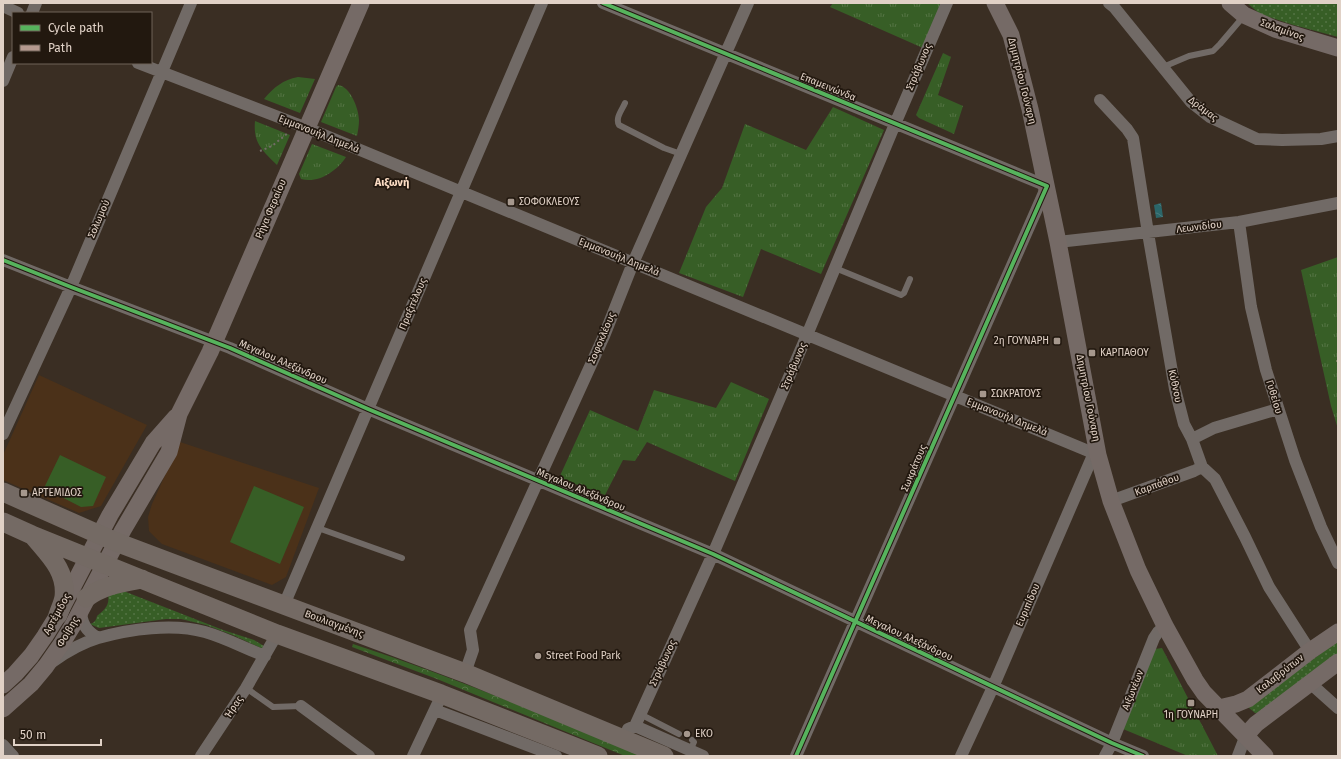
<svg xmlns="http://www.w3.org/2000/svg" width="1341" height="759" viewBox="0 0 1341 759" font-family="'Fira Sans',sans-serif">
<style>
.built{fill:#4b3119}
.grass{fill:url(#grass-dots)}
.forest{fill:url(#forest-crowns)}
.park{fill:url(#park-tufts)}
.pitch{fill:#375e26}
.water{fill:url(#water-waves)}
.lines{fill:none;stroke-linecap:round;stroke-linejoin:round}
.path{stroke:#746c68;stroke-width:2;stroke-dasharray:2 3;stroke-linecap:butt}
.lane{stroke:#716a66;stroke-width:6}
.street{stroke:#716a66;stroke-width:12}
.secondary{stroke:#756a66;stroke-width:17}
.primary{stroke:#746a64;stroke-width:19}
.quiet{stroke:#b69a8f;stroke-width:3;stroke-dasharray:6 3;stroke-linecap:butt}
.cycleway-casing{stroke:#22180f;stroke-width:6}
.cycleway{stroke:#56b35d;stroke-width:4}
.poi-dot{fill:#a6988d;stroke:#22180f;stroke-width:1.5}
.labels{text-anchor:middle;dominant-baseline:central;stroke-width:3.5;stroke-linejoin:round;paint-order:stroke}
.street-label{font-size:10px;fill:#e0d1c6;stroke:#22180f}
.poi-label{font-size:10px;fill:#e0d1c6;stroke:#22180f;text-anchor:start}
.neighbourhood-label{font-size:11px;font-weight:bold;fill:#fcddc5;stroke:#22180f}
</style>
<defs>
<pattern id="grass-dots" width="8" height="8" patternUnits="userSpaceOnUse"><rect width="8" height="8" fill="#375e26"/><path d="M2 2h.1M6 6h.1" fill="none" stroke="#547444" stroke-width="1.8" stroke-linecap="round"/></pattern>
<pattern id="forest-crowns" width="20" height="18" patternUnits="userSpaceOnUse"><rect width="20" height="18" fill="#375e26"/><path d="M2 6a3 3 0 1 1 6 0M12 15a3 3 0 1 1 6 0" fill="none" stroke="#547444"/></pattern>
<pattern id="park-tufts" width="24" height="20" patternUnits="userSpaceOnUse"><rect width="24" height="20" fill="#375e26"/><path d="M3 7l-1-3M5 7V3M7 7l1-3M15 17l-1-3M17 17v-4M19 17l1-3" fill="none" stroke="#547444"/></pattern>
<pattern id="water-waves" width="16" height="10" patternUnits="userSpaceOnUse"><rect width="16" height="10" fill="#2b6669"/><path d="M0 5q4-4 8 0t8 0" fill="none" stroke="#497b7d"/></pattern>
</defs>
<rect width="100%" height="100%" fill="#3a2e23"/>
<!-- built -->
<path class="built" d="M39,375L147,425L101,506L79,513L3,480V455Z
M180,442L319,488L286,577L272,585L162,544L149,531L148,517L152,504Z"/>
<!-- grass -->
<path class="grass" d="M1247,3H1338V37L1290,24L1260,14Z
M121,592H126L223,630L254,640L264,646L263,649L235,636L206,625L181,619H166L99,628L90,624C94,623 96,621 97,616C104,610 110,606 108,595Z
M1338,641V655L1260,713H1255L1248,707Z"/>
<!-- forest -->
<path class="forest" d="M353,644C451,676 547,716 642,756H625L437,679L352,647Z"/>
<!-- park -->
<path class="park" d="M833,3H942L923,48L830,7Z
M943,53L951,57L938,95L963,106L954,134L919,118L916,115Z
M298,77L315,79L300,113L264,99C274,87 283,80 298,77Z
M338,85C350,86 359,109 359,120C359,125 358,131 357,136L321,122L336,87Z
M833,107L884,130L821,274L761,249L743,297L679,273L706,207L722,188L745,124L806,150Z
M255,121L290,135L277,165C262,150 253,143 255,121Z
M312,144L346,157C337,171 318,184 301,179L299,174Z
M1338,257V429L1331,406L1301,270Z
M731,382L769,399L735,481L647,442L635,461L623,460L605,495L559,478L590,410L638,431L654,390L716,408Z
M1162,648L1218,756H1188L1123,729L1155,649Z"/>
<!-- pitch -->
<path class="pitch" d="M60,455L106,477L93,506L81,507L44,488Z
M254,486L304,507L280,564L230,542Z"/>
<!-- water -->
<path class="water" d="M1161,203L1163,217L1156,218L1154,205Z"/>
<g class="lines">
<!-- path -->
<path class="path" d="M260,151L272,146L288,133"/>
<!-- lane -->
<path class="lane" d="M1163,67L1189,56L1213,51L1220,44L1243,17
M625,103C622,110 615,118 619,125L664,148L681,154
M835,268L901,295L904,293L910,279
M318,528L402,558
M246,688L273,707L301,706
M640,714L679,734
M690,751L694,742L692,740"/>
<!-- street -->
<path class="street" d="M603,3L1047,186L796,756
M1109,3L1114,7L1191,102L1210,117L1257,139L1282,140L1321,139L1338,136
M3,6L18,13
M32,13L36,3
M138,63L307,128L1098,455
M3,81L13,57
M1100,100L1127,129L1133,138L1148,233L1175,389L1184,424L1192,439L1202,467L1215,479L1245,537L1269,587L1310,651
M1239,222L1251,307L1266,370L1295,460L1321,527L1338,563
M1058,242L1239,222L1338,203
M3,260L71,287L230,348L368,409L713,554L1112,743L1143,756
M3,434L71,287L191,3
M1192,439L1214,428L1278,409
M1111,501L1194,471L1202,467
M284,605L542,3
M81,609C81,623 86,631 98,638
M52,662C66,652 81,643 98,638C130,629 173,623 205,632C226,638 244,648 265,656
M465,673L473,650L470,630L604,336L633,263L748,3
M1310,683L1338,708
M301,706L369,756
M435,710L556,756
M635,726L713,554L807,335L895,124L947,3
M628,729L635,726L703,756
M3,745L13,756
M201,756L246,688L277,634
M413,756L438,703
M961,756L993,687L1094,453
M1105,756L1112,743L1154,638L1158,632L1165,626
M1238,756L1246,735"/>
<!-- secondary -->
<path class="secondary" d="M995,3L1011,35L1030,109L1058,242L1098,455L1111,501L1138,570L1165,626L1195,680L1204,693L1265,756
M1230,3L1244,15L1275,29L1338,48
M3,685L15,674L31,656L45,636L58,615L110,515L153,443L176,417
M1219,708L1236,704L1248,699L1310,651L1338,632
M3,709L31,684L46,666L62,643L73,625L123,530L169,452L179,414L210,352L361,3
M1246,735L1256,724L1338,662"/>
<!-- primary -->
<path class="primary" d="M3,492L116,542L465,673L664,756
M3,522L32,535L277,634L441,694L598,756
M34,537C49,555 67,571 64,597C63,603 60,609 58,615
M86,598C104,585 121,583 142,579"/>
<!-- quiet -->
<path class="quiet" d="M1338,360V362"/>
<!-- cycleway casing -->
<g class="cycleway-casing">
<path id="cycleway" d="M603,3L1047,186L796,756
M3,260L71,287L230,348L368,409L713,554L1112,743L1143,756"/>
</g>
<!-- cycleway -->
<use href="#cycleway" class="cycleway"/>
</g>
<!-- markers -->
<g class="poi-dot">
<rect x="507" y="198" width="8" height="8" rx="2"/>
<rect x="1053" y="337" width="8" height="8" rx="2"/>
<rect x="1088" y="349" width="8" height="8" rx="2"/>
<rect x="979" y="390" width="8" height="8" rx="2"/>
<rect x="20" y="489" width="8" height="8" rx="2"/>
<circle cx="538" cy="656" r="4"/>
<rect x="1187" y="699" width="8" height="8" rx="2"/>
<circle cx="687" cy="734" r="4"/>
</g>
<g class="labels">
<!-- street labels -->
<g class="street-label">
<text transform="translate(1282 30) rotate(20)">Σαλαμίνος</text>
<text transform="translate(919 67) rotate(-67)">Στράβωνος</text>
<text transform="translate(1022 81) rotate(76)">Δημητρίου Γούναρη</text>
<text transform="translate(828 87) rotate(22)">Επαμεινώνδα</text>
<text transform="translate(1203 109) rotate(37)">Δράμας</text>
<text transform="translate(319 134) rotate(22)">Εμμανουήλ Δημελά</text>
<text transform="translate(271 209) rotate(-67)">Ρήγα Φεραίου</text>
<text transform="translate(99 219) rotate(-67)">Σολωμού</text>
<text transform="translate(1199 227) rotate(-7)">Λεωνιδίου</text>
<text transform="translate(619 257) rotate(22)">Εμμανουήλ Δημελά</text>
<text transform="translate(413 304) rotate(-67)">Πραξιτέλους</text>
<text transform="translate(602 338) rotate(-67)">Σοφοκλέους</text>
<text transform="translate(283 362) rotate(24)">Μεγαλου Αλεξάνδρου</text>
<text transform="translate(794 366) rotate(-67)">Στράβωνος</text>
<text transform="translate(1175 386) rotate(78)">Κύθνου</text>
<text transform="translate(1274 397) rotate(73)">Γυθείου</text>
<text transform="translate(1088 398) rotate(79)">Δημητρίου Γούναρη</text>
<text transform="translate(1007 417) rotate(22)">Εμμανουήλ Δημελά</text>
<text transform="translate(914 468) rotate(-67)">Σωκράτους</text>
<text transform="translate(1157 485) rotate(-20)">Καρπάθου</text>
<text transform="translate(581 490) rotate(23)">Μεγαλου Αλεξάνδρου</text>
<text transform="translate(1028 605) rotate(-67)">Ευριπίδου</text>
<text transform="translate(57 614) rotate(-61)">Αρτέμιδος</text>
<text transform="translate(334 624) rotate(20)">Βουλιαγμένης</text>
<text transform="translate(68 632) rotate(-59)">Φοίβης</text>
<text transform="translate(909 638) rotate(25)">Μεγαλου Αλεξάνδρου</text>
<text transform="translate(663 663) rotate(-65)">Στράβωνος</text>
<text transform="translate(1280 674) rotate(-38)">Καλαβρύτων</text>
<text transform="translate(1133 690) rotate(-68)">Αιξωνέων</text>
<text transform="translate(234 707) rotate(-56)">Ήρας</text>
</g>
<!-- poi labels -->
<g class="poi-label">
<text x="519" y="202">ΣΟΦΟΚΛΕΟΥΣ</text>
<text x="1049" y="341" text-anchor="end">2η ΓΟΥΝΑΡΗ</text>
<text x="1100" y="353">ΚΑΡΠΑΘΟΥ</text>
<text x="991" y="394">ΣΩΚΡΑΤΟΥΣ</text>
<text x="32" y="493">ΑΡΤΕΜΙΔΟΣ</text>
<text x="546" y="656">Street Food Park</text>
<text x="1191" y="715" text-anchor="middle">1η ΓΟΥΝΑΡΗ</text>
<text x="695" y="734">EKO</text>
</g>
<!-- neighbourhood labels -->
<g class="neighbourhood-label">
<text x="392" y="182">Αιξωνή</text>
</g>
</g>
<!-- border -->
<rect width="1341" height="759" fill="none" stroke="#e0d1c6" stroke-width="8"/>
<!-- legend -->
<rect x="12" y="12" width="140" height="52" fill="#22180f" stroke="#6e6258"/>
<rect x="20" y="25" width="20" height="6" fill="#56b35d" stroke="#6e6258"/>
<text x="48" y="32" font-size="12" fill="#e0d1c6">Cycle path</text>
<rect x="20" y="45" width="20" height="6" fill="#b69a8f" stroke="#6e6258"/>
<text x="48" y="52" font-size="12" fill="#e0d1c6">Path</text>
<!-- scale -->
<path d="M14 739v6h87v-6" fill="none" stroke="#e0d1c6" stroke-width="2"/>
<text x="20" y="739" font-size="12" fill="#e0d1c6" stroke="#22180f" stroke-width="3" paint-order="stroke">50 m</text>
</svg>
